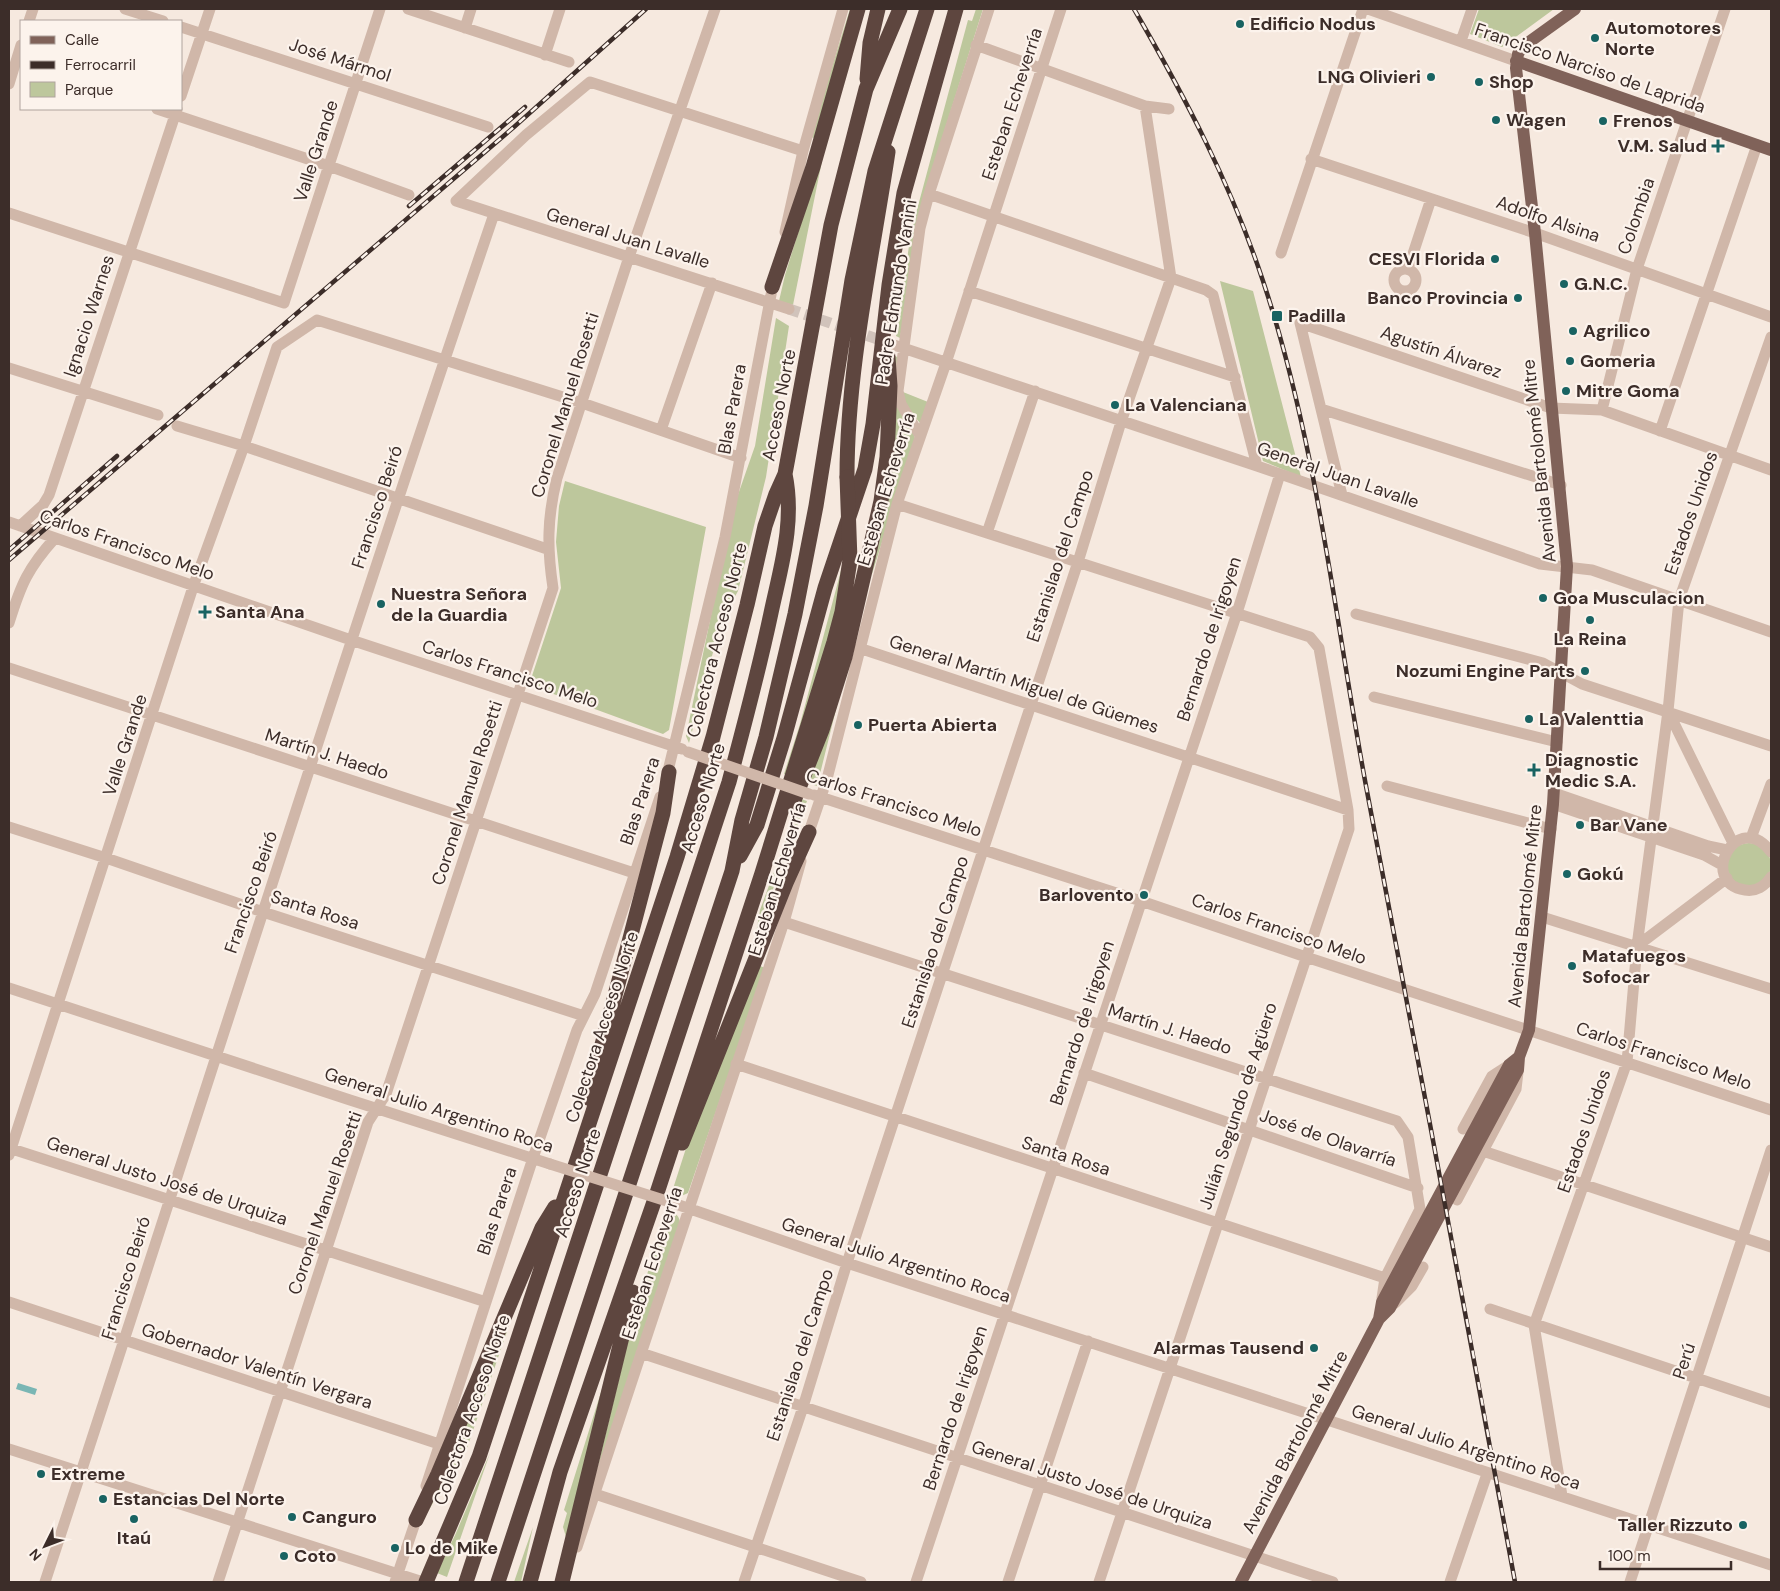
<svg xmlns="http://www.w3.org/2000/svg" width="1780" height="1591" viewBox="0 0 1780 1591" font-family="'DM Sans',sans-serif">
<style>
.green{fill:#bdc79c}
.water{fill:#7ab6b4}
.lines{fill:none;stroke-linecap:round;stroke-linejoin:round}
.minor-tunnel{stroke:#d1c3bb;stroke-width:11;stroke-dasharray:11 5.5;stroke-linecap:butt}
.minor{stroke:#d0b7a9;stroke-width:11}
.major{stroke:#806259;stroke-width:12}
.highway{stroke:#5e463f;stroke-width:15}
.rail-casing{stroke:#3c2d29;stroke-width:4.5}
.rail{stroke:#fcf3ec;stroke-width:2.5;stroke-dasharray:8;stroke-linecap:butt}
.minor-bridge{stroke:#d0b7a9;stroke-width:11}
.highway-bridge{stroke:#5e463f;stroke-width:15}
.poi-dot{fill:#196362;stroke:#fcf3ec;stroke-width:2}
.labels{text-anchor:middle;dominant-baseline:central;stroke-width:4.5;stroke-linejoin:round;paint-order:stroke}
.poi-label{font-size:18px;font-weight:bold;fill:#3c2d29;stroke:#fcf3ec;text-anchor:start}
.street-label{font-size:18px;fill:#3c2d29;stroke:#fcf3ec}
</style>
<rect width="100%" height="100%" fill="#f6e9df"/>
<!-- green -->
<path class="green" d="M850,9H853L815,138L810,137Z
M976,9H983L927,186L900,338L896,336L911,232L968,20L972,21Z
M1479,9H1554L1502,47L1470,34Z
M825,146L793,305L779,301L785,275Z
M1220,281L1253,291L1301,477L1263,461Z
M776,318L789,326L766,477L738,591L721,622L689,743L686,736L733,509L755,446Z
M895,356L899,358L896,390L915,438L871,577L884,512Z
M903,392L928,402L920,423L905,405Z
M565,481L706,527L669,730L663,734L529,685L561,588L556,542L559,506Z
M843,563L836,614L786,775L784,774L800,724Z
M848,661L817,786L805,782Z
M801,799L807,801L756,933L760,910Z
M1727 865a22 22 0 1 1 44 0a22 22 0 1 1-44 0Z
M760,966L765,968L688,1193L677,1198L671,1195L688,1142Z
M668,1209C676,1213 680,1216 680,1225L592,1491L635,1312Z
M513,1314L466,1451L458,1467L444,1482L428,1512Z
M607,1373L566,1537L563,1527L567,1513L564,1510Z
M490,1453L447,1577L437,1573L456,1533Z
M533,1527L521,1582H514Z"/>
<!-- water -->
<path class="water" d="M18,1383L37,1389L35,1395L16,1389Z"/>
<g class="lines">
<!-- minor-tunnel -->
<path class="minor-tunnel" d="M789,309L889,343"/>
<!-- minor -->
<path class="minor" d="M125,9L163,21
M408,9L569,62
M1368,9L1516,61
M29,21L33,9
M181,27L488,127
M465,28L471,9
M1461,41L1472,9
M976,45L1145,106L1169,109
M545,55L560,9
M9,84L21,45
M181,96L210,9
M157,109L329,166L409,195
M1311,159L1535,233L1771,317
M929,194L1206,290L1213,295L1257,466
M9,213L284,303L380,9
M785,232L803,151L843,9
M1281,253L1363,9
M1394 280a11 11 0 1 1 22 0a11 11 0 1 1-22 0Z
M1408,269L1431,199
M969,291L1235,377
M789,309L456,201L526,135L590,82L803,151
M1300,323L1551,408L1602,410L1771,470
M1300,323L1342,495
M894,345L1257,466L1540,564L1592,570L1771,632
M9,368L158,415
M1321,409L1561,485
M1602,410L1637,269L1725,9
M177,426L244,446L547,549
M661,430L712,283
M1660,431L1757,145
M919,434L901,404L898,391L920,228L929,194L989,9
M897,504L1310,637L1319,648L1348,810L1349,829L1099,1582
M9,522L351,640L682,749
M20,526L43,505L49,495L177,109
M987,533L1035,391
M1356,614L1543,663L1582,684L1771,746
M9,623C21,584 28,568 55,538
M859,648L1348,810
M9,668L634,873
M1374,697L1557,742
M1668,711L1733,843
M666,779L725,537L774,279
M1387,786L1551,829
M1554,793L1708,846L1727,850
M814,795L1141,901L1306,957L1771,1110
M1553,804L1704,855L1722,865
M9,827L106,858L263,912L584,1016
M807,838L827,779L897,504L946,363L1061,9
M1751,838L1771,784
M1771,852C1737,807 1697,883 1745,890C1756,892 1765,886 1771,877
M1542,917L1771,989
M784,922L1397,1121L1408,1137L1420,1209L1385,1278L1382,1298
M1637,946L1727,878
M9,988L350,1100L550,1164
M736,1064L1385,1278
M1084,1073L1418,1188
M1463,1129L1492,1076L1509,1065
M9,1148L486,1302
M1483,1151L1771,1247
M9,1155L193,587L244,446L277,347L317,320L582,403L741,458
M1457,1200L1516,1089L1518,1072
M673,1203L847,1263L1771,1565
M9,1302L439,1444
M1395,1303L1412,1286L1423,1267
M1490,1309L1771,1403
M641,1353L1333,1582
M9,1449L423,1582
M426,1486L533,1158L577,1030L595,994L660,797
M595,1494L861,1582
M1562,1496L1534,1325L1627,1062L1637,946L1668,711L1679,600L1771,337
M577,1547L784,922L801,861
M45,1582C195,1126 339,669 494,214
M218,1582L368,1122L386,1094L553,588C547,548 547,518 557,478L629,257L715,9
M395,1582L418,1514
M744,1582L803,1407L847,1263L1078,562L1121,422L1171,278L1145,106
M916,1582L1237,613L1280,474
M1008,1582L1088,1341
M1450,1582L1487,1474
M1630,1582L1771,1150"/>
<!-- major -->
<path class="major" d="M1516,61L1771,150
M1379,1319L1382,1302L1509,1065L1519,1057
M1241,1582L1379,1319L1390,1308L1518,1070L1519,1057L1529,1030L1553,804L1567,566L1535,233L1516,68L1518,54L1522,47L1575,9"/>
<!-- highway -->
<path class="highway" d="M867,79L870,43L878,9
M772,287L813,167L858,9
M847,477C847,368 872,259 888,152
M793,803L822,730L845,657L881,501L887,457L890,386L888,357
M740,856L757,825L784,738L825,588L865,469L873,424L889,285L904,193L956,9
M588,1098L663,813L669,772
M682,1143L786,883L809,832
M416,1520L438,1474L542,1228L555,1207
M426,1582L479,1457L677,857L713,737L747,605L765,526L776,494L785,474
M466,1582L729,782C744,726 759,670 771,613C781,566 795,522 785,474L831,225L866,89L900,9
M498,1582L732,871L742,820L766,737L795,614L816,506L852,280L875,171L927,9
M530,1582L560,1472L656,1196L762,873L834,642L842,612L850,560
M562,1582L633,1292"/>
<!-- rail casing -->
<g class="rail-casing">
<path id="rail" d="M1134,9C1185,97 1231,184 1263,281C1317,443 1335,619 1366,786C1416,1051 1467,1317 1515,1582
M409,206L525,107
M9,550L117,456
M9,560L514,127L646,9"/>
</g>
<!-- rail -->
<use href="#rail" class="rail"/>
<!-- minor-bridge -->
<path class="minor-bridge" d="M688,752L809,794
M550,1164L673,1203"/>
<!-- highway-bridge -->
<path class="highway-bridge" d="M847,477L850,560"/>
</g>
<!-- markers -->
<g class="poi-dot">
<circle cx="1240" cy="24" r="5"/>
<circle cx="1595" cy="38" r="5"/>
<circle cx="1431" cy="77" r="5"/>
<circle cx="1479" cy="82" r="5"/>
<circle cx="1496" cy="120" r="5"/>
<circle cx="1603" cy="121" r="5"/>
<path d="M1715.5 138.5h5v5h5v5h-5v5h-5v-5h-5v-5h5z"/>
<circle cx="1495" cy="259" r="5"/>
<circle cx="1564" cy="284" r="5"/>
<circle cx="1518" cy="298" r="5"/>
<rect x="1271" y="310" width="12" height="12" rx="2.5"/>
<circle cx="1573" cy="331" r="5"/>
<circle cx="1570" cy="361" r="5"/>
<circle cx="1566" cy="391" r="5"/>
<circle cx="1115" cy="405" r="5"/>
<circle cx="1543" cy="598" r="5"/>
<circle cx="381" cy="604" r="5"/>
<path d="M202.5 604.5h5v5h5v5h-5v5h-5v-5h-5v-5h5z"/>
<circle cx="1590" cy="620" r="5"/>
<circle cx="1585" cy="671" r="5"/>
<circle cx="1529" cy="719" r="5"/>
<circle cx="858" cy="725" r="5"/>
<path d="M1531.5 762.5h5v5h5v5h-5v5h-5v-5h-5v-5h5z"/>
<circle cx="1580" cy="825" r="5"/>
<circle cx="1567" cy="874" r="5"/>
<circle cx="1144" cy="895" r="5"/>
<circle cx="1572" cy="966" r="5"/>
<circle cx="1314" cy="1348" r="5"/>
<circle cx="41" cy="1474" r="5"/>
<circle cx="103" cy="1499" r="5"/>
<circle cx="292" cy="1517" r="5"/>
<circle cx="134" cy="1519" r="5"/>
<circle cx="1743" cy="1525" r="5"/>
<circle cx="395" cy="1548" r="5"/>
<circle cx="284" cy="1556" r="5"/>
</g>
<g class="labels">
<!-- poi labels -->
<g class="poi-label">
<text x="1250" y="24">Edificio Nodus</text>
<text x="1605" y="28">Automotores<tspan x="1605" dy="21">Norte</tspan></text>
<text x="1421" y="77" text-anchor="end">LNG Olivieri</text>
<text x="1489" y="82">Shop</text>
<text x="1506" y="120">Wagen</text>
<text x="1613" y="121">Frenos</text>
<text x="1707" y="146" text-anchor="end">V.M. Salud</text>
<text x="1485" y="259" text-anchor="end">CESVI Florida</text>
<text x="1574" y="284">G.N.C.</text>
<text x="1508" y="298" text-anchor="end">Banco Provincia</text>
<text x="1288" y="316">Padilla</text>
<text x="1583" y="331">Agrilico</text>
<text x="1580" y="361">Gomeria</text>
<text x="1576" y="391">Mitre Goma</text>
<text x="1125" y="405">La Valenciana</text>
<text x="391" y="594">Nuestra Señora<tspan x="391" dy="21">de la Guardia</tspan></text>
<text x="1553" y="598">Goa Musculacion</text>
<text x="215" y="612">Santa Ana</text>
<text x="1590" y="639" text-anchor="middle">La Reina</text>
<text x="1575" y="671" text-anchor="end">Nozumi Engine Parts</text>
<text x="1539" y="719">La Valenttia</text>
<text x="868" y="725">Puerta Abierta</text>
<text x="1545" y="760">Diagnostic<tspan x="1545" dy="21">Medic S.A.</tspan></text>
<text x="1590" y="825">Bar Vane</text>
<text x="1577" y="874">Gokú</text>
<text x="1134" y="895" text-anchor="end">Barlovento</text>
<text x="1582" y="956">Matafuegos<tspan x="1582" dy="21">Sofocar</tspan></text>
<text x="1304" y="1348" text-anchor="end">Alarmas Tausend</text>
<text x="51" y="1474">Extreme</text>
<text x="113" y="1499">Estancias Del Norte</text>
<text x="302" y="1517">Canguro</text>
<text x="1733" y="1525" text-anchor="end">Taller Rizzuto</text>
<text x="134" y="1538" text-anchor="middle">Itaú</text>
<text x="405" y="1548">Lo de Mike</text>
<text x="294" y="1556">Coto</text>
</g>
<!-- street labels -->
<g class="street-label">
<text transform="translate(340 60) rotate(18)">José Mármol</text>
<text transform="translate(1590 68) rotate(19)">Francisco Narciso de Laprida</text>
<text transform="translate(1012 104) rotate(-72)">Esteban Echeverría</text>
<text transform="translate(316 151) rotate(-72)">Valle Grande</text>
<text transform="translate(1636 216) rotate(-71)">Colombia</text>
<text transform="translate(1548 219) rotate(19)">Adolfo Alsina</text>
<text transform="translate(628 238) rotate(17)">General Juan Lavalle</text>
<text transform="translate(896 292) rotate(-81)">Padre Edmundo Vanini</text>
<text transform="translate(89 316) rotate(-72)">Ignacio Warnes</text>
<text transform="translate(1441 352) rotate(19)">Agustín Álvarez</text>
<text transform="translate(565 405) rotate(-73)">Coronel Manuel Rosetti</text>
<text transform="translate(779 405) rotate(-79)">Acceso Norte</text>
<text transform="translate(732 409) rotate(-80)">Blas Parera</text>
<text transform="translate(1539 461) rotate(-96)">Avenida Bartolomé Mitre</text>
<text transform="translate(1338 475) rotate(19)">General Juan Lavalle</text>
<text transform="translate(886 489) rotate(-73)">Esteban Echeverría</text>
<text transform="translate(377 507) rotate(-72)">Francisco Beiró</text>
<text transform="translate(1691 513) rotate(-71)">Estados Unidos</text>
<text transform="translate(127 545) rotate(19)">Carlos Francisco Melo</text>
<text transform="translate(1060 556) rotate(-72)">Estanislao del Campo</text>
<text transform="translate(1209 639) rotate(-72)">Bernardo de Irigoyen</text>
<text transform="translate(717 640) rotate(-76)">Colectora Acceso Norte</text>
<text transform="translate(510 674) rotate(18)">Carlos Francisco Melo</text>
<text transform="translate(1024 684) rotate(18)">General Martín Miguel de Güemes</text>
<text transform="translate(125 745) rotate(-72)">Valle Grande</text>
<text transform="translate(327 754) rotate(18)">Martín J. Haedo</text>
<text transform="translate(467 793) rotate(-72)">Coronel Manuel Rosetti</text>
<text transform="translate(703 798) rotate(-73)">Acceso Norte</text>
<text transform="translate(640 801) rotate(-72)">Blas Parera</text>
<text transform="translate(894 803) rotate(18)">Carlos Francisco Melo</text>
<text transform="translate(777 879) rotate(-73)">Esteban Echeverría</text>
<text transform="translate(251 892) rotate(-71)">Francisco Beiró</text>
<text transform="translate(1525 906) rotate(-84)">Avenida Bartolomé Mitre</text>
<text transform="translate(315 910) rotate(18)">Santa Rosa</text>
<text transform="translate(1279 929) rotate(19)">Carlos Francisco Melo</text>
<text transform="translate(935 942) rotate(-72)">Estanislao del Campo</text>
<text transform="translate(1082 1023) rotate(-72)">Bernardo de Irigoyen</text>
<text transform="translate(602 1027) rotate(-72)">Colectora Acceso Norte</text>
<text transform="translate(1170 1029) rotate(18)">Martín J. Haedo</text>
<text transform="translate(1664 1056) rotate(18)">Carlos Francisco Melo</text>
<text transform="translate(1238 1106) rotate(-72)">Julián Segundo de Agüero</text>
<text transform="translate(439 1110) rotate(18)">General Julio Argentino Roca</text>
<text transform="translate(1584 1131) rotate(-71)">Estados Unidos</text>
<text transform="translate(1328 1138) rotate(19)">José de Olavarría</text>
<text transform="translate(1066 1156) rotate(18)">Santa Rosa</text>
<text transform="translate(167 1181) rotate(18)">General Justo José de Urquiza</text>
<text transform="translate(578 1183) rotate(-72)">Acceso Norte</text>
<text transform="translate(325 1203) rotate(-71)">Coronel Manuel Rosetti</text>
<text transform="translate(497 1211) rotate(-72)">Blas Parera</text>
<text transform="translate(896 1260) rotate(18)">General Julio Argentino Roca</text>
<text transform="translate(652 1263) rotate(-72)">Esteban Echeverría</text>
<text transform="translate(126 1278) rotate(-73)">Francisco Beiró</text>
<text transform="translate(800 1355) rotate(-72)">Estanislao del Campo</text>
<text transform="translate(1684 1361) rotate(-72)">Perú</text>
<text transform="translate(257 1366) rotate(18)">Gobernador Valentín Vergara</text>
<text transform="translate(955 1408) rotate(-72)">Bernardo de Irigoyen</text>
<text transform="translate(472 1410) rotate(-71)">Colectora Acceso Norte</text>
<text transform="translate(1295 1442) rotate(-62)">Avenida Bartolomé Mitre</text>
<text transform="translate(1466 1447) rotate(18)">General Julio Argentino Roca</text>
<text transform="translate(1092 1485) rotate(18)">General Justo José de Urquiza</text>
</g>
</g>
<!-- border -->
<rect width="1780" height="1591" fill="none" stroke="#3c2d29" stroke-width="20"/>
<!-- legend -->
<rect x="20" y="20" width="162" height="90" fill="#fcf3ec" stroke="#afa49e"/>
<rect x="30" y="36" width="25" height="8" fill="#806259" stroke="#afa49e"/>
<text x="65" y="45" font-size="15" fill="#3c2d29">Calle</text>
<rect x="30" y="61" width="25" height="8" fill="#3c2d29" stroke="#afa49e"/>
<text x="65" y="70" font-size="15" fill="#3c2d29">Ferrocarril</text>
<rect x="30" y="82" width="25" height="15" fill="#bdc79c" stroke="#afa49e"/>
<text x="65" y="95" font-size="15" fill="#3c2d29">Parque</text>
<!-- north arrow -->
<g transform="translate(45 1546) rotate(228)" stroke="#fcf3ec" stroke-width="4" paint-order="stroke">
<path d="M0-4L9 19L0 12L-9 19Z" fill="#3c2d29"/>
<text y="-8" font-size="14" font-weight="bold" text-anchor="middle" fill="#3c2d29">N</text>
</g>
<!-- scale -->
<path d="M1600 1561v8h131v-8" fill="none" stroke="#3c2d29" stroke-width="2.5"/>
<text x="1608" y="1561" font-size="15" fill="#3c2d29" stroke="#fcf3ec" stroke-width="4" paint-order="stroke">100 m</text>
</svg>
